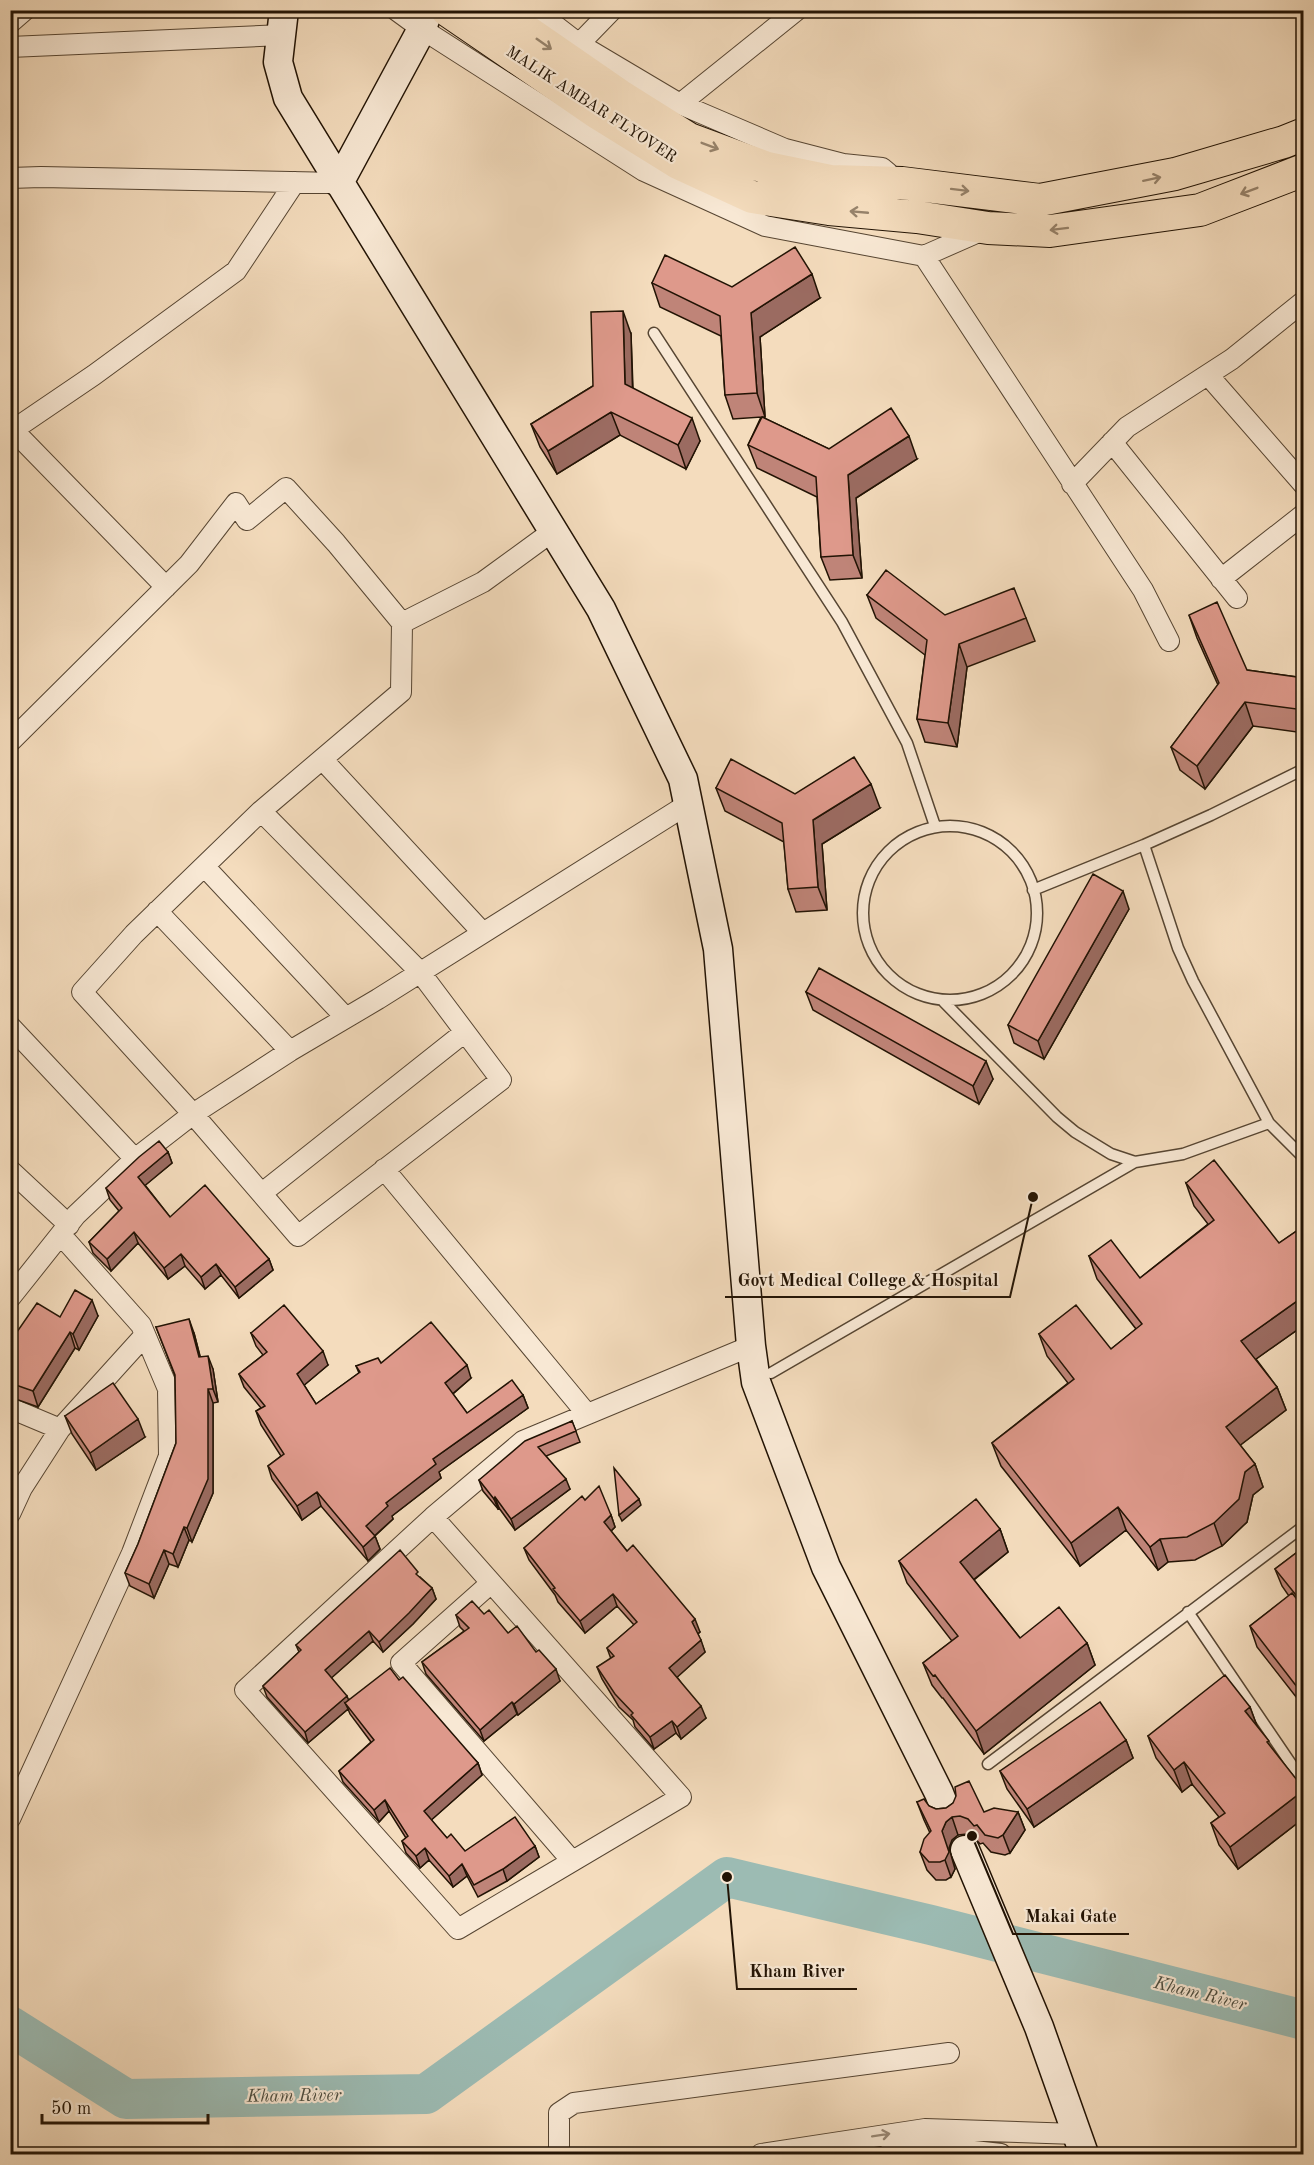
<svg xmlns="http://www.w3.org/2000/svg" width="1314" height="2165" viewBox="0 0 1314 2165" font-family="'Old Standard TT',serif">
<style>
.lines{fill:none;stroke-linecap:round;stroke-linejoin:round}
.river{stroke:#9cbbb3;stroke-width:40}
.lane-casing{stroke:#564532;stroke-width:13}
.street-casing{stroke:#564532;stroke-width:22}
.secondary-casing{stroke:#221304;stroke-width:31}
.primary-casing{stroke:#221304;stroke-width:34}
.lane{stroke:#f8e8d4;stroke-width:10}
.street{stroke:#f8e8d4;stroke-width:20}
.secondary{stroke:#f8e8d4;stroke-width:28}
.primary{stroke:#f4dcbd;stroke-width:32}
.wall{fill:#bf8478;stroke:#221304;stroke-width:1.5}
.shaded-wall{fill:#9b6b61;stroke:#221304;stroke-width:1.5}
.building{fill:#de998b;stroke:#221304;stroke-width:1.5}
.oneway{stroke:#96826a}
.oneway2{stroke:#988876}
.labels{text-anchor:middle;dominant-baseline:central;stroke-width:4.5;stroke-linejoin:round;paint-order:stroke}
.street-label{font-size:16px;fill:#221304;stroke:#f8e8d4}
.water-label{font-size:18px;font-style:italic;fill:#4d4e41;stroke:#f8e8d4}
.leader{fill:none;stroke:#221304;stroke-width:2}
.callout-dot{fill:#221304;stroke:#f8e8d4;stroke-width:2}
.callout-label{font-size:18px;text-anchor:middle;font-weight:bold;fill:#221304;stroke:#f8e8d4;stroke-width:4.5;stroke-linejoin:round;paint-order:stroke}
</style>
<rect width="100%" height="100%" fill="#f4dcbd"/>
<filter id="stains"><feTurbulence type="fractalNoise" baseFrequency=".00333" numOctaves="4"/><feColorMatrix values="0 0 0 0 .2 0 0 0 0 .09 0 0 0 0 .02 0 0 0 .5 -.17"/></filter>
<radialGradient id="worn" r=".72"><stop offset=".6" stop-color="#630" stop-opacity="0"/><stop offset="1" stop-color="#630" stop-opacity=".3"/></radialGradient>
<g class="lines">
<!-- river -->
<path class="river" d="M10,2026L126,2099L426,2094L727,1877L931,1925L1304,2020"/>
<!-- lane casing -->
<g class="lane-casing">
<path id="lane" d="M654,333L842,622L907,743L935,826
M863 913a87 87 0 1 1 174 0a87 87 0 1 1-174 0Z
M1144,845L1178,948L1193,981L1269,1123L1304,1158
M1033,890L1144,845L1211,815L1304,769
M944,1002L1057,1117L1075,1132L1111,1154L1135,1162L1183,1154L1269,1123
M771,1373L1135,1162
M1188,1612L1304,1783
M988,1764L1304,1526"/>
</g>
<!-- street casing -->
<g class="street-casing">
<path id="street" d="M396,10L422,29L644,171L765,226L924,256L983,230
M535,10L579,44L680,104L785,149L843,164L882,168L888,173
M10,23L25,10
M579,44L612,10
M10,47L282,35
M680,104L797,10
M10,178L41,177L339,183
M924,256L1143,590L1169,641
M1208,375L1304,485
M1112,442L1237,598
M1072,484L1127,427L1232,359L1304,301
M1221,579L1304,514
M166,587L13,430L94,375L236,271L295,182
M10,742L189,564L236,503L247,520L286,488L336,543L402,623L483,582L553,531
M322,759L483,933
M261,811L420,972L501,1080L298,1236L193,1114L82,992L134,934L261,811L401,692L402,623
M204,866L346,1018
M157,911L290,1051
M10,1026L135,1159
M384,1169L587,1414
M10,1170L69,1225
M262,1193L465,1032
M10,1298L76,1215L135,1159L193,1114L290,1051L378,999L688,804
M10,1408L60,1429
M10,1514L22,1488L60,1429L145,1335
M433,1517L681,1797L458,1929L245,1690L433,1517L523,1441L751,1346
M491,1583L401,1663L572,1861
M10,1819L132,1553L169,1456L168,1389L141,1325L61,1235
M559,2154V2113L574,2103L949,2053
M761,2154L925,2129L1077,2134
M888,2154L937,2147L1001,2154"/>
</g>
<!-- secondary casing -->
<g class="secondary-casing">
<path id="secondary" d="M284,10L278,62L288,98L601,609L683,779L718,949L751,1346L756,1382L826,1567L939,1793L946,1811
M339,183L422,29L428,10
M965,1850L1039,2027L1084,2154"/>
</g>
<!-- primary casing -->
<g class="primary-casing">
<path id="primary" d="M447,10L599,114L678,163L752,197L829,209L917,217L988,228L1050,231L1200,210L1304,170
M496,10L619,95L689,139L767,168L830,181L902,183L1040,200L1175,174L1284,142L1304,134"/>
</g>
<!-- lane -->
<use href="#lane" class="lane"/>
<!-- street -->
<use href="#street" class="street"/>
<!-- secondary -->
<use href="#secondary" class="secondary"/>
<!-- primary -->
<use href="#primary" class="primary"/>
</g>
<!-- wall -->
<path class="wall" d="M652,283L732,287L820,298L760,337L765,417H762L829,449L917,459L856,498L862,578L830,580L821,557L817,497L757,468L748,445L761,417L733,419L725,395L721,336L660,307Z
M631,334L633,388L700,441L686,469L620,435L557,474L540,447L531,424L593,386Z
M867,595L945,615L1026,618L1035,641L967,667L957,747L925,742L917,719L925,655L876,618Z
M1189,615L1247,670L1304,678V733L1253,726L1205,789L1180,770L1171,747L1218,685L1197,638Z
M716,788L795,794L880,808L822,844L827,910L796,912L788,889L784,842L725,811Z
M1129,909L1044,1059L1014,1043L1008,1025Z
M806,992L993,1079L979,1104L813,1010Z
M168,1152L172,1163L145,1185L170,1217L269,1259L273,1270L239,1298L221,1275L205,1289L185,1266L168,1279L138,1243L111,1271L93,1253L89,1242L119,1211L110,1200L106,1188Z
M1186,1183L1279,1243L1304,1226V1325L1256,1359L1277,1387L1286,1410L1240,1445L1255,1464L1263,1487L1253,1495L1247,1522L1222,1546L1195,1560L1168,1562L1158,1570L1126,1530L1080,1566L1001,1466L992,1443L1068,1383L1047,1356L1039,1334L1111,1349L1136,1329L1097,1279L1089,1256L1140,1278L1208,1224L1194,1206Z
M98,1316L79,1350L75,1348L38,1407L10,1397V1342L60,1317Z
M156,1327L194,1333L200,1357L213,1369L218,1402L213,1403V1493L192,1542L189,1540L178,1567L169,1564L154,1598L130,1586L125,1573L138,1544L176,1443L175,1376Z
M251,1333L328,1365L304,1385L316,1404L359,1373L356,1366L381,1363L471,1378L453,1394L467,1413L523,1395L528,1408L439,1472L441,1478L392,1516L393,1519L375,1536L380,1549L368,1561L321,1506L302,1520L272,1479L268,1466L281,1456L261,1425L256,1411L261,1408L244,1387L239,1374L263,1355L256,1346Z
M65,1416L145,1437L96,1470L72,1434Z
M572,1421L580,1442L546,1456L570,1489L515,1530L499,1508L498,1509L483,1491L479,1480Z
M585,1500L611,1515L615,1527L611,1531L627,1551L700,1632L698,1634L705,1652L677,1677L706,1718L681,1739L676,1733L654,1749L635,1727L633,1720L619,1707L602,1679L597,1667L611,1659L607,1648L634,1625L617,1606L585,1633L558,1602L555,1595L529,1560L524,1548Z
M1000,1529L1008,1552L974,1580L1020,1638L1087,1643L1095,1665L984,1754L943,1698H942L932,1685L923,1663L952,1641L907,1583L899,1561Z
M1304,1547V1707L1257,1647L1250,1626L1289,1596L1282,1586L1275,1569Z
M420,1577L432,1588L436,1599L413,1624L383,1652L373,1641L331,1678L348,1700L399,1680L478,1763L482,1775L431,1820L447,1838L465,1851L535,1846L539,1857L507,1881L478,1897L467,1876L453,1887L429,1860L420,1868L406,1853L402,1841L406,1838L389,1811L379,1822L343,1782L339,1771L371,1742L350,1714L348,1709L308,1743L267,1697L263,1686L299,1652L296,1645Z
M484,1614L508,1633L536,1652L560,1681L518,1715L517,1714L484,1741L426,1674L422,1662L464,1631L460,1627L456,1615Z
M1250,1707L1257,1726L1271,1748L1304,1789V1818L1238,1869L1219,1845L1211,1823L1219,1817L1192,1784L1182,1792L1156,1758L1148,1736Z
M1126,1740L1133,1758L1034,1827L1007,1789L1000,1771Z
M917,1802L929,1806L936,1809L946,1808L953,1803L984,1812H1018L1025,1830L1010,1853L1005,1855L991,1852L983,1843L980,1844L974,1837L967,1834L958,1835L952,1840L949,1848L955,1869L951,1877L946,1880H936L927,1870L920,1852L930,1833L924,1820Z"/>
<!-- shaded-wall -->
<path class="shaded-wall" d="M812,274L820,298L760,337L765,417L757,393L751,313Z
M623,311L631,334L633,407L625,384Z
M611,412L620,435L557,474L548,451Z
M692,418L700,441L686,469L678,445Z
M909,436L917,459L856,498L862,578L853,555L848,475Z
M959,644L967,667L957,747L948,723Z
M1245,702L1253,726L1205,789L1197,766Z
M871,784L880,808L822,844L827,910L818,887L813,820Z
M1123,891L1129,909L1044,1059L1038,1041Z
M986,1061L993,1079L979,1104L973,1086Z
M168,1152L172,1163L142,1188L138,1177Z
M12,1205L17,1219L10,1225V1207Z
M134,1232L138,1243L111,1271L107,1259Z
M181,1254L185,1266L168,1279L164,1268Z
M269,1259L273,1270L239,1298L235,1287Z
M216,1264L221,1275L205,1289L201,1277Z
M1304,1296V1325L1249,1364L1241,1341Z
M92,1300L98,1316L79,1350L73,1334Z
M189,1319L194,1333L204,1371L199,1357Z
M70,1332L75,1348L38,1407L33,1391Z
M323,1351L328,1365L302,1387L297,1374Z
M208,1356L213,1369L218,1402L213,1389Z
M467,1365L471,1378L450,1396L445,1383Z
M1277,1387L1286,1410L1234,1450L1226,1427Z
M208,1389L213,1403V1493L192,1542L187,1528Z
M523,1395L528,1408L439,1472L441,1478L392,1516L393,1519L371,1539L366,1526L386,1503L433,1459Z
M10,1414L14,1423L10,1430Z
M138,1419L145,1437L96,1470L90,1453Z
M1255,1464L1263,1487L1253,1495L1247,1522L1222,1546L1214,1523L1245,1472Z
M566,1479L570,1489L515,1530L511,1519Z
M317,1492L321,1506L302,1520L297,1506Z
M495,1497L499,1508L498,1509L494,1499Z
M639,1499L641,1505L622,1521L619,1515Z
M1118,1507L1126,1530L1080,1566L1071,1543Z
M611,1515L615,1527L608,1534L604,1522Z
M184,1527L189,1540L178,1567L173,1554Z
M1000,1529L1008,1552L968,1584L960,1562Z
M375,1536L380,1549L368,1561L363,1547Z
M1160,1539L1168,1562L1158,1570L1150,1547Z
M164,1550L169,1564L154,1598L149,1584Z
M432,1588L436,1599L413,1624L383,1652L379,1642Z
M613,1594L617,1606L585,1633L580,1621Z
M695,1619L700,1632L697,1634L692,1622Z
M369,1631L373,1641L328,1681L325,1670Z
M701,1640L705,1652L674,1680L669,1668Z
M1087,1643L1095,1665L984,1754L976,1731Z
M556,1669L560,1681L518,1715L514,1704Z
M347,1696L351,1706L345,1703L348,1709L308,1743L305,1732Z
M512,1702L517,1714L484,1741L480,1730Z
M701,1706L706,1718L681,1739L677,1727Z
M1250,1707L1258,1729L1245,1711Z
M672,1721L676,1733L654,1749L650,1737Z
M1126,1740L1133,1758L1034,1827L1027,1809Z
M1184,1762L1192,1784L1182,1792L1174,1770Z
M478,1763L482,1775L428,1823L424,1811Z
M1304,1790V1818L1238,1869L1230,1847Z
M385,1800L389,1811L379,1822L374,1810Z
M1018,1812L1025,1830L1010,1853L1003,1835Z
M952,1817L958,1835L952,1840L949,1848L955,1869L951,1877L945,1860L942,1831L946,1822Z
M535,1846L539,1857L507,1881L503,1869Z
M425,1848L429,1860L420,1868L416,1856Z
M462,1864L467,1876L453,1887L449,1876Z"/>
<!-- building -->
<path class="building" d="M795,247L812,274L751,313L757,393L725,395L720,316L652,283L665,255L732,287Z
M623,311L625,384L692,418L678,445L611,412L548,451L531,424L593,386L591,312Z
M891,408L909,436L848,475L853,555L821,557L816,477L748,445L762,417L829,449Z
M886,570L945,615L1014,588L1026,618L959,644L948,723L917,719L927,640L867,595Z
M1217,602L1247,670L1304,678V710L1245,702L1197,766L1171,747L1219,683L1189,615Z
M854,757L871,784L813,820L818,887L788,889L782,823L716,788L731,759L795,794Z
M1093,874L1123,891L1038,1041L1008,1025Z
M819,968L986,1061L973,1086L806,992Z
M159,1141L168,1152L138,1177L170,1217L205,1185L269,1259L235,1287L216,1264L201,1277L181,1254L164,1268L134,1232L107,1259L89,1242L122,1208L106,1188L139,1157Z
M1214,1160L1279,1243L1304,1226V1296L1241,1341L1277,1387L1226,1427L1255,1464L1245,1472L1239,1499L1214,1523L1187,1537L1160,1539L1150,1547L1118,1507L1071,1543L992,1443L1074,1379L1039,1334L1076,1305L1111,1349L1142,1324L1089,1256L1111,1240L1140,1278L1214,1220L1186,1183Z
M75,1290L92,1300L73,1334L70,1332L33,1391L10,1383V1342L37,1303L60,1317Z
M284,1305L323,1351L297,1374L316,1404L360,1372L356,1366L378,1358L381,1363L431,1322L467,1365L445,1383L467,1413L512,1380L523,1395L433,1459L436,1464L386,1503L388,1506L366,1526L375,1536L363,1547L317,1492L297,1506L268,1466L284,1454L256,1411L265,1406L239,1374L267,1352L251,1333Z
M189,1319L199,1357L208,1356L213,1389H208V1479L187,1528L184,1527L173,1554L164,1550L149,1584L125,1573L138,1544L176,1443L175,1375L156,1327Z
M113,1383L138,1419L90,1453L65,1416Z
M572,1421L576,1431L538,1447L566,1479L511,1519L495,1497L494,1499L479,1480L525,1441Z
M614,1468L639,1499L619,1515Z
M599,1486L611,1515L604,1522L627,1551L633,1545L695,1619L692,1622L701,1640L669,1668L701,1706L677,1727L672,1721L650,1737L631,1715L633,1713L615,1694L597,1667L614,1656L607,1648L637,1622L613,1594L580,1621L553,1589L555,1588L524,1548L582,1496L585,1500Z
M976,1499L1000,1529L960,1562L1020,1638L1059,1607L1087,1643L976,1731L935,1675L933,1676L923,1663L958,1636L899,1561Z
M1304,1547V1605L1275,1569Z
M400,1550L418,1572L416,1574L432,1588L409,1613L379,1642L369,1631L325,1670L347,1696L305,1732L263,1686L301,1650L296,1645Z
M1292,1593L1304,1608V1696L1250,1626Z
M472,1601L484,1614L489,1610L508,1633L517,1626L536,1652L539,1650L556,1669L514,1704L512,1702L480,1730L422,1662L469,1628L456,1615Z
M390,1668L399,1680L403,1677L478,1763L424,1811L447,1838L451,1834L465,1851L515,1817L535,1846L503,1869L474,1885L462,1864L449,1876L425,1848L416,1856L402,1841L408,1836L385,1800L374,1810L339,1771L374,1740L345,1703Z
M1225,1675L1250,1707L1245,1711L1269,1741L1267,1742L1304,1789V1790L1230,1847L1211,1823L1225,1813L1184,1762L1174,1770L1148,1736Z
M1100,1702L1126,1740L1027,1809L1000,1771Z
M969,1781L984,1812L994,1808L1018,1812L1003,1835L998,1838L985,1835L977,1825L974,1826L968,1819L960,1816L952,1817L946,1822L942,1831L949,1852L945,1860L940,1862H929L920,1852L924,1839L931,1831L917,1802L924,1799L929,1806L936,1809L946,1808L953,1803L956,1796L955,1787Z"/>
<!-- one-way arrows -->
<defs><path id="oneway-shaft" d="M-6 0H5M1.5-3L5.5 0L1.5 3" fill="none" stroke-width="1.6" stroke-linecap="round" stroke-linejoin="round" transform="scale(1.5)"/></defs>
<g class="oneway">
<use href="#oneway-shaft" transform="translate(544 44) rotate(35)"/>
<use href="#oneway-shaft" transform="translate(710 146) rotate(21)"/>
<use href="#oneway-shaft" transform="translate(1152 179) rotate(-12)"/>
<use href="#oneway-shaft" transform="translate(960 190) rotate(7)"/>
<use href="#oneway-shaft" transform="translate(1249 191) rotate(159)"/>
<use href="#oneway-shaft" transform="translate(859 212) rotate(-175)"/>
<use href="#oneway-shaft" transform="translate(1059 229) rotate(173)"/>
</g>
<use class="oneway2" href="#oneway-shaft" transform="translate(881 2135) rotate(-9)"/>
<g class="labels">
<!-- street labels -->
<g class="street-label">
<text transform="translate(591 105) rotate(33)">MALIK AMBAR FLYOVER</text>
</g>
<!-- water labels -->
<g class="water-label">
<text transform="translate(1200 1994) rotate(14)">Kham River</text>
<text transform="translate(294 2096) rotate(-1)">Kham River</text>
</g>
</g>
<!-- callouts -->
<path class="leader" d="M1033 1197L1010 1297H725M972 1836L1013 1934H1129M727 1877L737 1989H857"/>
<g class="callout-dot">
<circle cx="1033" cy="1197" r="6"/>
<circle cx="972" cy="1836" r="6"/>
<circle cx="727" cy="1877" r="6"/>
</g>
<g class="callout-label">
<text x="868" y="1286">Govt Medical College &amp; Hospital</text>
<text x="1071" y="1922">Makai Gate</text>
<text x="797" y="1977">Kham River</text>
</g>
<!-- margin -->
<rect width="1314" height="2165" fill="none" stroke="#f4dcbd" stroke-width="36"/>
<rect x="12" y="12" width="1290" height="2141" fill="none" stroke="#221304" stroke-width="3"/>
<rect x="18" y="18" width="1278" height="2129" fill="none" stroke="#221304" stroke-width="1.5"/>
<!-- scale -->
<path d="M42 2114v9h166v-9" fill="none" stroke="#221304" stroke-width="3"/>
<text x="51" y="2114" font-size="18" fill="#221304" stroke="#f8e8d4" stroke-width="4.5" paint-order="stroke">50 m</text>
<rect width="100%" height="100%" filter="url(#stains)"/>
<rect width="100%" height="100%" fill="url(#worn)"/>
</svg>
